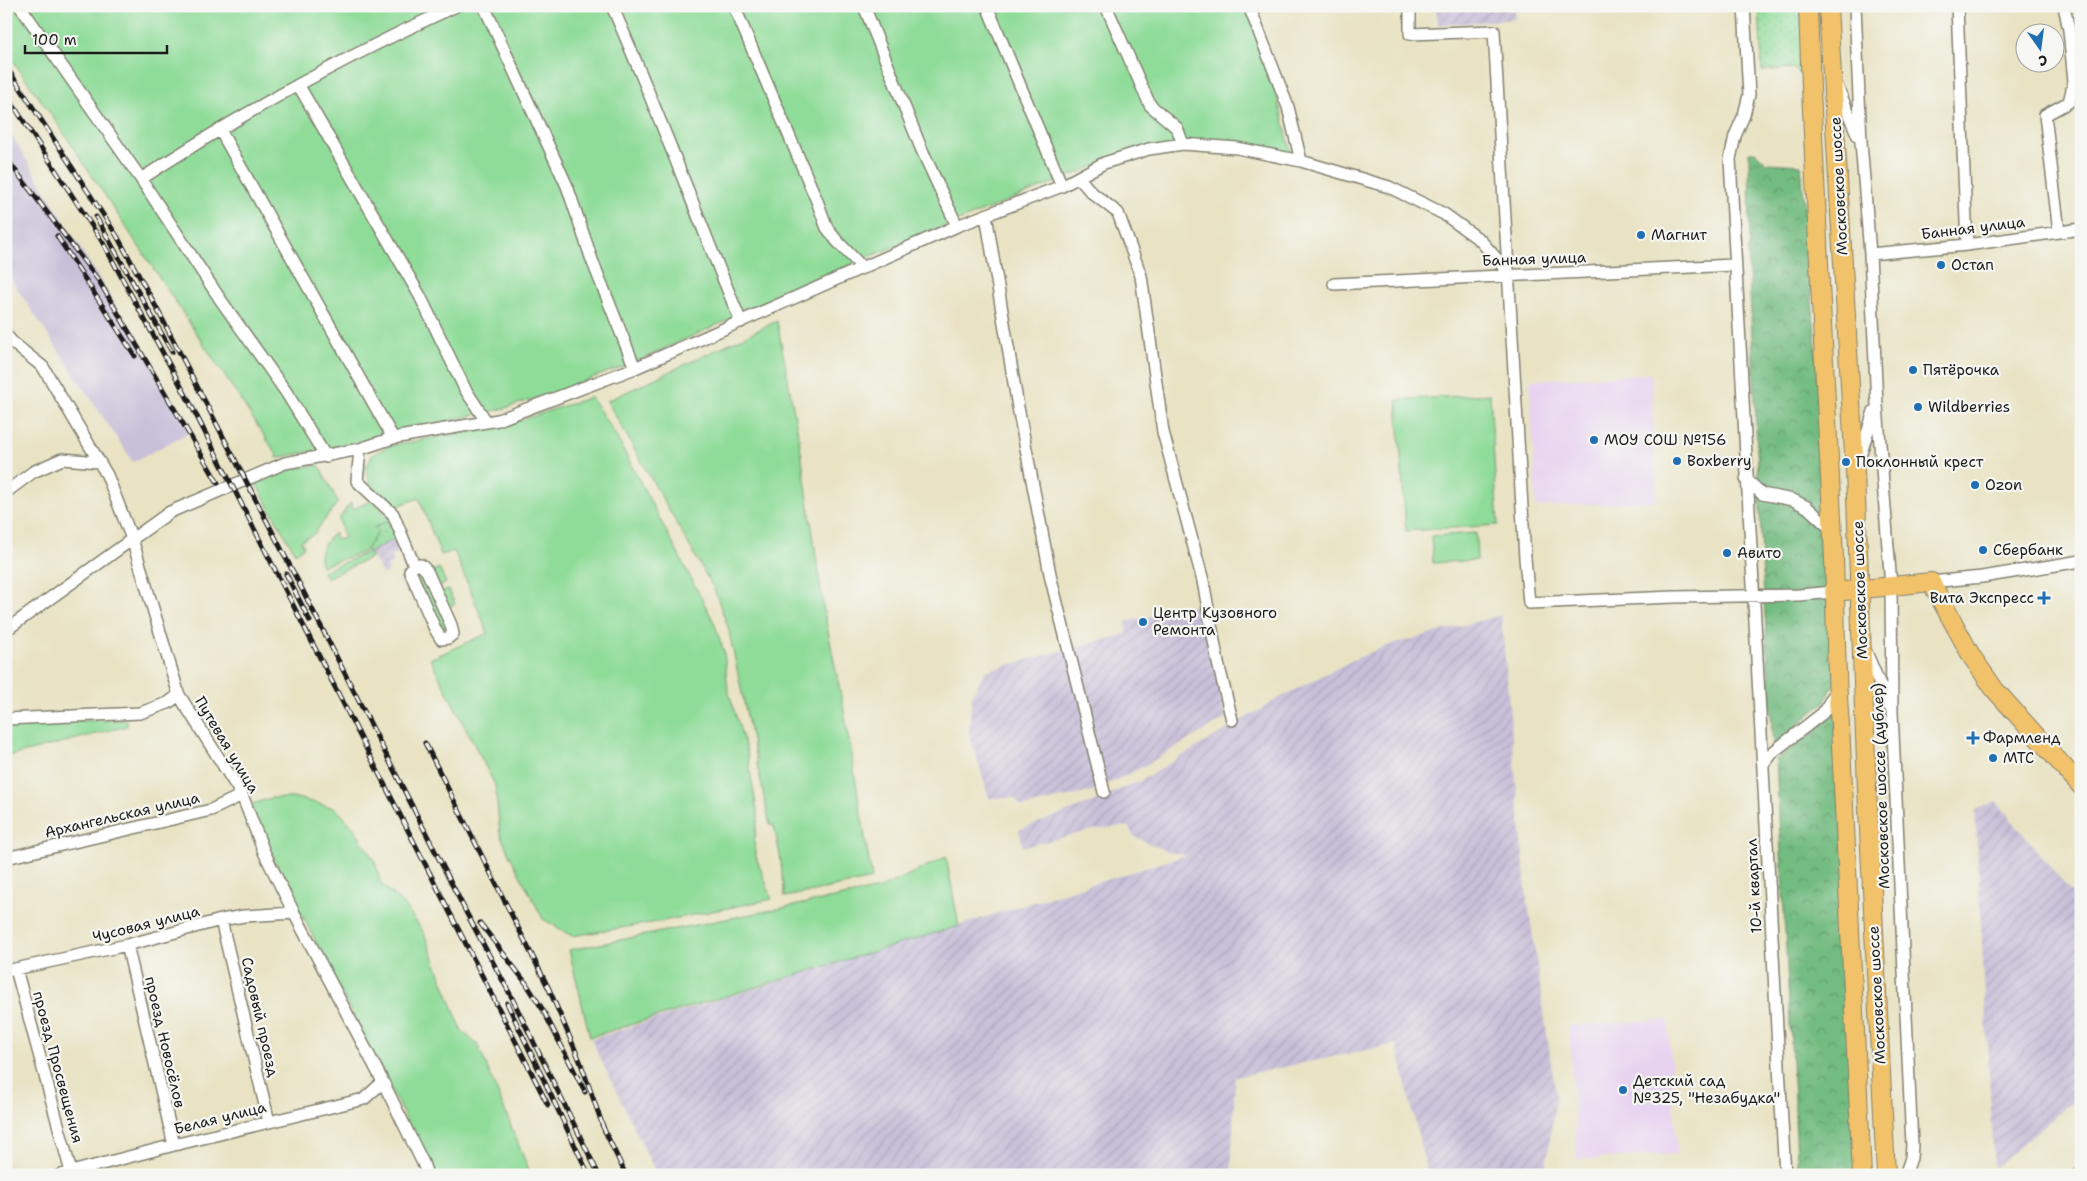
<svg xmlns="http://www.w3.org/2000/svg" width="2087" height="1181" viewBox="0 0 2087 1181" font-family="'Shantell Sans',sans-serif">
<style>
.built{fill:#e7d2f0}
.industrial{fill:url(#industrial-furrows)}
.railway{fill:#c8bfd8}
.grass{fill:url(#grass-dots);stroke:#567c5a}
.forest{fill:url(#forest-crowns);stroke:#486c4e}
.garden{fill:#8fdc99;stroke:#567c5a}
.lines{fill:none;stroke-linecap:round;stroke-linejoin:round}
.street-casing{stroke:#828070;stroke-width:14}
.primary-casing{stroke:#828070;stroke-width:20}
.street{stroke:#fff;stroke-width:11}
.primary{stroke:#f2c26a;stroke-width:18}
.rail-casing{stroke:#1c1c1c;stroke-width:5}
.rail{stroke:#f6f6f2;stroke-width:3;stroke-dasharray:9;stroke-linecap:butt}
.poi-dot{fill:#1f6fb2;stroke:#f6f6f2;stroke-width:2}
.labels{text-anchor:middle;dominant-baseline:central;stroke-width:4.5;stroke-linejoin:round;paint-order:stroke}
.street-label{font-size:15px;fill:#1c1c1c;stroke:#f6f6f2}
.poi-label{font-size:15px;fill:#1c1c1c;stroke:#f6f6f2;text-anchor:start}
</style>
<defs>
<pattern id="industrial-furrows" width="10" height="10" patternUnits="userSpaceOnUse" patternTransform="scale(1.25)"><rect width="10" height="10" fill="#c8bfd8"/><path d="M-1 1l2-2M0 10L10 0M9 11l2-2" fill="none" stroke="#aba4b9"/></pattern>
<pattern id="grass-dots" width="8" height="8" patternUnits="userSpaceOnUse" patternTransform="scale(1.25)"><rect width="8" height="8" fill="#8fdc99"/><path d="M2 2h.1M6 6h.1" fill="none" stroke="#7bbc83" stroke-width="1.8" stroke-linecap="round"/></pattern>
<pattern id="forest-crowns" width="20" height="18" patternUnits="userSpaceOnUse" patternTransform="scale(1.25)"><rect width="20" height="18" fill="#73bc81"/><path d="M2 6a3 3 0 1 1 6 0M12 15a3 3 0 1 1 6 0" fill="none" stroke="#5e9869"/></pattern>
</defs>
<rect width="100%" height="100%" fill="#f6f6f2"/>
<filter id="ink" filterUnits="userSpaceOnUse"><feTurbulence type="fractalNoise" baseFrequency=".02" numOctaves="2"/><feDisplacementMap in="SourceGraphic" scale="10" xChannelSelector="R" yChannelSelector="G"/><feConvolveMatrix kernelMatrix="1 2 1 2 8 2 1 2 1" color-interpolation-filters="sRGB"/></filter>
<filter id="wash" filterUnits="userSpaceOnUse"><feTurbulence type="fractalNoise" baseFrequency=".0096" numOctaves="4" result="noise"/><feDisplacementMap in="SourceGraphic" scale="20" xChannelSelector="R" yChannelSelector="G"/><feGaussianBlur stdDeviation="1.12" result="paint"/><feColorMatrix in="noise" values="0 0 0 0 0 0 0 0 0 0 0 0 0 0 0 0 0 1.4 0 .05"/><feComposite in="paint" operator="in"/></filter>
<g filter="url(#wash)">
<rect width="100%" height="100%" fill="#e9e3c4"/>
<!-- built -->
<path class="built" d="M1651,374L1657,501L1536,507L1530,380Z
M1668,1020L1677,1154L1577,1160L1569,1026Z"/>
<!-- industrial -->
<path class="industrial" d="M1436,6H1514L1515,19L1438,25Z
M395,539L401,550L390,556L394,563L387,566L389,571L383,575L370,552Z
M1199,605L1226,718L1137,770L1090,792L1022,807L1014,798H989L969,732L972,696L985,671L1127,634L1126,622Z
M1501,615L1526,889L1556,1096L1545,1175H1428L1396,1044L1235,1077L1231,1175H657L591,1039L1187,855L1169,852L1135,837L1127,826L1093,830L1023,847L1019,830L1083,806L1140,781L1283,696L1353,660L1386,646Z
M1996,801L2081,904V1094L1994,1168L1975,810Z"/>
<!-- railway -->
<path class="railway" d="M6,126L192,431L133,462L6,272Z"/>
<!-- grass -->
<path class="grass" d="M1759,6H1802L1804,78L1793,68L1762,71Z
M390,520L396,538L370,552L365,550L378,532L374,528Z
M417,568L421,571L448,625L438,629L415,571Z"/>
<!-- forest -->
<path class="forest" d="M1749,152H1755L1767,163L1801,165L1831,529L1837,680L1825,701L1773,746L1763,581L1748,249L1750,244Z
M1838,708L1862,1175H1798L1776,760L1816,731Z"/>
<!-- garden -->
<path class="garden" d="M6,6H1245C1267,55 1280,105 1292,157L1238,144L1125,154L861,260L635,362L544,396L502,409L382,435L358,442L277,458V455L59,126L6,51Z
M777,321L800,445L824,611L844,711L872,879L785,897L780,855L774,826L770,825L728,627L714,589L607,401Z
M1490,394L1498,525L1406,531L1397,400Z
M591,397L616,436L714,622L724,652L728,690L747,752L758,817L754,841L756,857L772,899L663,921L572,936L543,919L509,854L500,834L495,785L430,659L488,633L454,551L441,555L419,498L393,508L370,483L365,469L373,454L389,446L506,425Z
M319,465L338,502L314,534L301,541L304,547L295,553L255,482L280,470Z
M373,500L390,520L374,527L378,532L364,552L322,566C316,554 325,540 335,533L336,540L344,538L339,519L351,502L353,509Z
M1476,533L1477,560L1433,563L1431,536Z
M369,552L372,557L326,578L323,571Z
M439,568L446,583L437,587L431,572Z
M448,589L455,604L447,608L440,593Z
M127,720V726L6,757V722Z
M271,798H297L335,808L355,829L375,862L381,884L405,906L424,933L462,1031L478,1045L531,1175H434L282,875L249,805Z
M946,857L959,926L590,1037L569,950L879,889Z"/>
</g>
<g filter="url(#ink)">
<g class="lines">
<!-- street casing -->
<g class="street-casing">
<path id="street" d="M20,6L141,179L220,299L286,392L326,457
M484,6L567,186L592,260L635,368
M612,6C658,110 697,217 741,322
M734,6L817,201L827,228L837,241L863,268
M864,6L921,148L957,226
M987,6L1062,186
M1106,6L1150,105L1177,128L1183,144
M1249,6L1288,107L1301,161
M1410,6V34L1494,31L1525,558L1529,603L1674,597L1799,595L1834,592
M1744,6L1749,95L1744,115L1735,136L1730,159C1746,497 1766,836 1785,1175
M1855,6L1861,142L1870,254L1877,405L1891,586L1892,712L1912,1145L1911,1158L1905,1175
M1957,6L1967,245
M299,86L420,296L465,389L486,421
M1837,86L1858,136
M220,130L393,438
M1079,178L1091,192L1118,213L1141,276L1163,432L1203,581L1218,663L1232,720
M141,179C241,113 347,56 456,6
M986,215L1018,407L1051,579L1104,792
M2059,232L2045,115L2069,102L2074,81L2069,30L2064,6
M1870,254L1967,245L2081,229
M1334,284L1734,265
M6,335L13,343L43,367L107,475L132,539L179,695L242,795L264,852L294,913L381,1078L423,1163L427,1175
M360,449L357,481L393,514L414,565L410,571L435,629L441,639L448,638L453,634L451,625L427,571L421,565H414
M1858,463L1874,411
M1746,479L1762,494L1793,500L1807,507L1831,529
M6,492L33,472L62,459L99,462
M1931,582L1982,577L2081,561
M6,630L170,512L285,463L360,449L393,438L498,420L635,368L957,226L1062,186L1104,163L1149,149L1183,144L1237,148L1301,161L1389,187L1444,214L1480,240L1510,274
M1866,652L1889,706
M6,719L140,713L168,703L179,695
M1763,765L1773,752L1823,713L1836,691
M6,858L211,810L242,795
M221,920L269,1122
M127,945L174,1145
M16,969L71,1172
M6,971L127,945L221,920L244,916L294,913
M60,1175L174,1145L364,1099L383,1082
M2079,1175L2081,1173"/>
</g>
<!-- primary casing -->
<g class="primary-casing">
<path id="primary" d="M1808,6C1814,190 1825,374 1834,558C1836,614 1835,669 1840,725L1862,1175
M1828,6L1855,471L1867,788L1886,1175
M1834,592L1931,582L1972,657L1995,690L2081,786"/>
</g>
<!-- street -->
<use href="#street" class="street"/>
<!-- primary -->
<use href="#primary" class="primary"/>
<!-- rail casing -->
<g class="rail-casing">
<path id="rail" d="M6,66L117,236L155,305L303,591L467,914L510,994L599,1175
M6,94L103,243L188,399L548,1105
M6,158L99,281L218,483
M96,217L172,352
M57,236L135,356
M286,574L310,621
M425,743L549,989L580,1061L605,1132
M480,923L526,983L543,1010L585,1092
M507,1003L589,1175
M602,1125L626,1175"/>
</g>
<!-- rail -->
<use href="#rail" class="rail"/>
</g>
</g>
<!-- markers -->
<g class="poi-dot">
<circle cx="1641" cy="235" r="5"/>
<circle cx="1941" cy="265" r="5"/>
<circle cx="1913" cy="370" r="5"/>
<circle cx="1918" cy="407" r="5"/>
<circle cx="1594" cy="440" r="5"/>
<circle cx="1677" cy="461" r="5"/>
<circle cx="1846" cy="462" r="5"/>
<circle cx="1975" cy="485" r="5"/>
<circle cx="1983" cy="550" r="5"/>
<circle cx="1727" cy="553" r="5"/>
<path d="M2041.5 590.5h5v5h5v5h-5v5h-5v-5h-5v-5h5z"/>
<circle cx="1143" cy="622" r="5"/>
<path d="M1970.5 730.5h5v5h5v5h-5v5h-5v-5h-5v-5h5z"/>
<circle cx="1993" cy="758" r="5"/>
<circle cx="1623" cy="1090" r="5"/>
</g>
<g class="labels">
<!-- street labels -->
<g class="street-label">
<text transform="translate(1839 186) rotate(-93)">Московское шоссе</text>
<text transform="translate(1973 228) rotate(-7)">Банная улица</text>
<text transform="translate(1534 259) rotate(-2)">Банная улица</text>
<text transform="translate(1860 590) rotate(-92)">Московское шоссе</text>
<text transform="translate(227 745) rotate(59)">Путевая улица</text>
<text transform="translate(1881 786) rotate(-92)">Московское шоссе (дублер)</text>
<text transform="translate(122 815) rotate(-13)">Архангельская улица</text>
<text transform="translate(1754 886) rotate(-93)">10-й квартал</text>
<text transform="translate(146 924) rotate(-14)">Чусовая улица</text>
<text transform="translate(1877 995) rotate(-93)">Московское шоссе</text>
<text transform="translate(260 1017) rotate(77)">Садовый проезд</text>
<text transform="translate(165 1042) rotate(77)">проезд Новосёлов</text>
<text transform="translate(58 1067) rotate(75)">проезд Просвещения</text>
<text transform="translate(220 1118) rotate(-14)">Белая улица</text>
</g>
<!-- poi labels -->
<g class="poi-label">
<text x="1651" y="235">Магнит</text>
<text x="1951" y="265">Остап</text>
<text x="1923" y="370">Пятёрочка</text>
<text x="1928" y="407">Wildberries</text>
<text x="1604" y="440">МОУ СОШ №156</text>
<text x="1687" y="461">Boxberry</text>
<text x="1856" y="462">Поклонный крест</text>
<text x="1985" y="485">Ozon</text>
<text x="1993" y="550">Сбербанк</text>
<text x="1737" y="553">Авито</text>
<text x="2034" y="598" text-anchor="end">Вита Экспресс</text>
<text x="1153" y="613">Центр Кузовного<tspan x="1153" dy="17">Ремонта</tspan></text>
<text x="1983" y="738">Фармленд</text>
<text x="2003" y="758">МТС</text>
<text x="1633" y="1081">Детский сад<tspan x="1633" dy="17">№325, "Незабудка"</tspan></text>
</g>
</g>
<!-- margin -->
<rect width="2087" height="1181" fill="none" stroke="#f6f6f2" stroke-width="25"/>
<!-- north arrow -->
<g transform="translate(2040 48) rotate(166)"><circle r="24" fill="#f6f6f2" stroke="#9f9f9c"/>
<path d="M0-4L9 19L0 12L-9 19Z" fill="#1f6fb2"/>
<text y="-8" font-size="14" font-weight="bold" text-anchor="middle" fill="#1c1c1c">С</text>
</g>
<!-- scale -->
<path d="M25 45v8h142v-8" fill="none" stroke="#1c1c1c" stroke-width="2.5"/>
<text x="32" y="45" font-size="15" fill="#1c1c1c" stroke="#f6f6f2" stroke-width="4" paint-order="stroke">100 m</text>
</svg>
